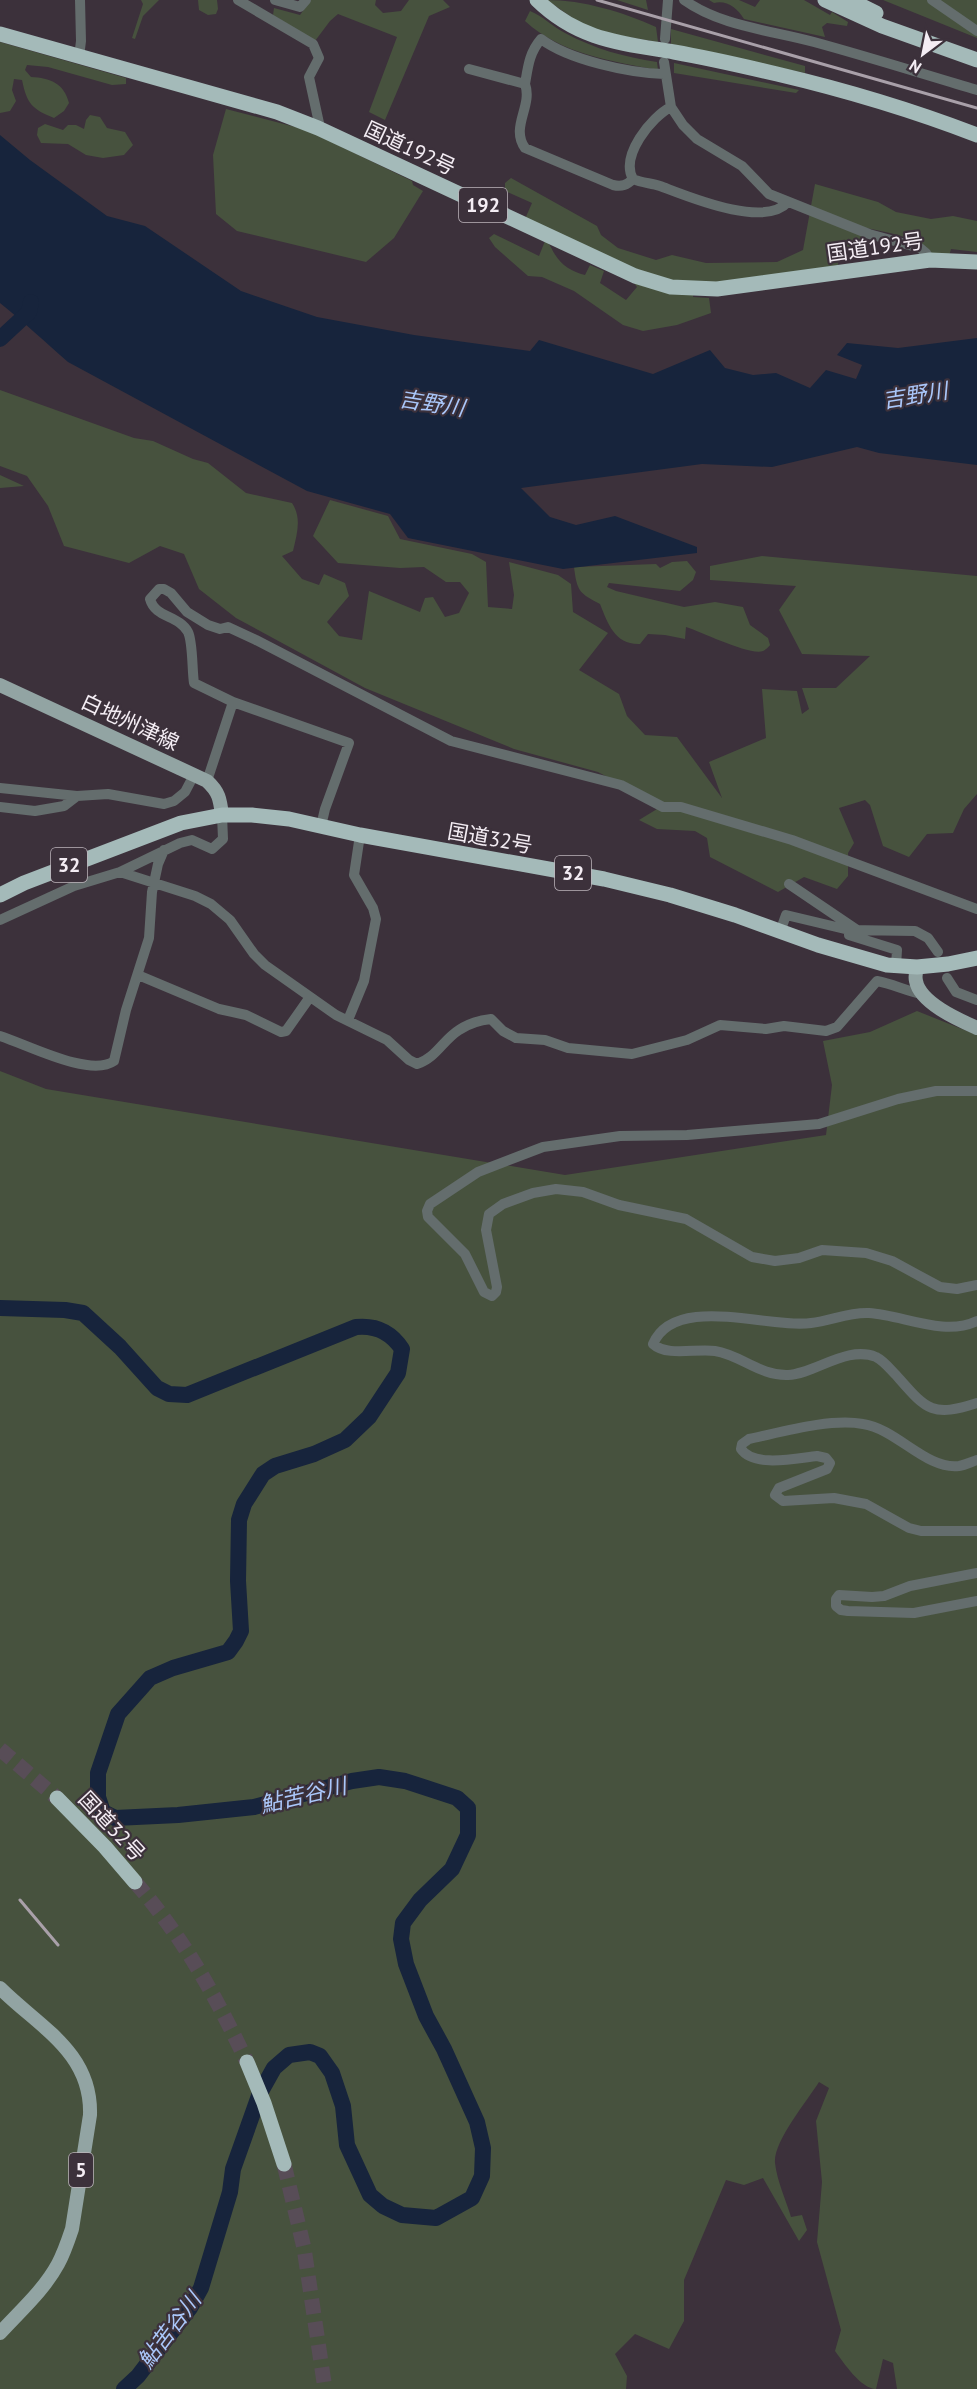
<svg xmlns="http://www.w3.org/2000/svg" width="977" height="2389" viewBox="0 0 977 2389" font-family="'PT Sans','Noto Sans JP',sans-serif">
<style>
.green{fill:#47523e}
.water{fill:#17243c}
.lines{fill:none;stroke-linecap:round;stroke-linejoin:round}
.river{stroke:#17243c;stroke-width:16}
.highway-tunnel{stroke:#584d57;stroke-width:15;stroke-dasharray:15 8;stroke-linecap:butt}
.minor{stroke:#646d6d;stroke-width:10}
.major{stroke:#92a4a3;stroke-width:14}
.highway{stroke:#a4bab9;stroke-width:15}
.rail{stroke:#a9a0a9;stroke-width:3}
.labels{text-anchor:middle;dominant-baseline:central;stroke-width:4.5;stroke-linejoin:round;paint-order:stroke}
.shield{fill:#3c313b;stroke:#bdb5bc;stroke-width:1.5}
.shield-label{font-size:20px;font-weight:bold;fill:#f4edf4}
.street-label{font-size:21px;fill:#f4edf4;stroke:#3c313b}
.water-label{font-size:22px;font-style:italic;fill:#aac7fa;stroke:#3c313b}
</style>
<rect width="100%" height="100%" fill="#3c313b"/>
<!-- green -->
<path class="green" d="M141,0H159L143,16L135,39L132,38L143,4Z
M198,0H217L218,9L216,14L208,15L199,10Z
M311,0H376L375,5L383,13L401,11L409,0H443L450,7L429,16L385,120L369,112L397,37L338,14L330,21L315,41L273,15L274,8L300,15Z
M547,0C583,0 623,12 656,27L658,42L598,32L577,21Z
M617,0H646L648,10Z
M709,0H739L755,7L760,0H804L830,15L832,12L848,22L847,26L827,23L822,27L825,37L744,19C737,8 727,0 714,3Z
M883,0H977V38Z
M530,11C543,16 553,27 565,33C595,49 624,57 657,62L658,70C611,61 561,54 525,21Z
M671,29L805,66V73L671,44Z
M0,42L126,78V84L112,85L48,67L27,65L25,70L31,77C50,78 64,83 69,103L64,111L54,118C32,109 27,104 22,80L14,79L12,90L16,101L10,111L0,113Z
M674,63L799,90L796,93L674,73Z
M226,109L307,130L412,181L413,185L423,191L394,238L366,262L237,231L216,214L213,155Z
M90,115L100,117L107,128L125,132L133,145L124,155L103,158L86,155L68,144L41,143L37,135L38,128L45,124L63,130L68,125H76L84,129L86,120Z
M511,178L597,226L601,235L618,248L656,260L672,255L706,263L777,262L803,250L815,184L878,202L896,212L931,219L953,216L977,221V252L951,249L949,256L933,257C924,237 887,233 867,228L859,242L839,255L838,265L768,278L695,284L693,297L709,298L711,313L677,325L643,331L623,325L574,291L542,277L528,276L495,247L489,238L494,234L539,256L545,241C551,245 551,248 554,253C561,265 572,272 585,275L590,265L604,271L600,283L626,300L637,287L617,262L525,219L532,203L505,191V183Z
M0,390L134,438L153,441L193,459L208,463L246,493L292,503C302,518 297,534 293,551L282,556L302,579L319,585L324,574L345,583L349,596L327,622L339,636L362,640L369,591L420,612L425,598L433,597L445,617L459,613L469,593L460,582H446L424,567L400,568L338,563L313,536L330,500L388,516L400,539L472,554L486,562L488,607L512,609L514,595L509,562L558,575L571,584L573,612L608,633L579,670L619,694L627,716L645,735L677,737L722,798L709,762L766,738L762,689L797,691L802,714L809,709L802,688H836L870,656L802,654L779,610L796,586L710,580V566L762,556L977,576V794L964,809L953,833L927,834L909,857L883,846L870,805L865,800L839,808L854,843L848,853V876L837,889L804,877L778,892L710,857L707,838L695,831L657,829L639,820L662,806L598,772L514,749L365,688L236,618L199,589L184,554L160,546L129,563L64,546L48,506L27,476L0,466Z
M0,475L24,486L0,488Z
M687,561L696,572L693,580L680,591L609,583L607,587L616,591L684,607L715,602L743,607L750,625L768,638L770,645C770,646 764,651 763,651C750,656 702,632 686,627L685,639L665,635L648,634L640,644C615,645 608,624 600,604C579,593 577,591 574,567L656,564L660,568L672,562Z
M917,1011L977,1035V2389H897L893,2363L883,2359L876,2389C861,2389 843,2362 835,2351L841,2330L817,2242L822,2182L816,2121L829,2088L819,2082C807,2101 773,2142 775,2163C777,2181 786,2200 791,2217L802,2215L807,2230L799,2241L763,2178L744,2185L726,2180L684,2280V2321L669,2349L635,2334L615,2354L627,2376L626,2389H0V1071L46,1089L565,1175L826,1135L832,1085L823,1041L870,1032Z"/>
<!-- water -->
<path class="water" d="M0,135L30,160L107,216L145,226L241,291L317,317L414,335L530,351L539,340L653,374L710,350L725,368L753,375L776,373L810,388L826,370L856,379L862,365L837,355L847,343L898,348L977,338V465L879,453L857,447L772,467L702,464L521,488L550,517L576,525L615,516L697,547V553L563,569L408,538L390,514L307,491L68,362C45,342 24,322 0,303Z"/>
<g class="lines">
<!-- river -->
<path class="river" d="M0,339L29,312L31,302
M0,1308L65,1310L83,1313L120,1347L157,1388L169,1394L187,1395L356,1327C376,1325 391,1332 402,1349L398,1373L369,1417L345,1440L314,1454L275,1466L263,1474L244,1504L239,1520L238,1581L241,1631L236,1641L228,1652L173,1668L150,1678L118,1714L98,1773V1797L103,1812L115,1818L178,1815L254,1807L352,1781L379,1777L405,1781L457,1798L468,1808V1835L452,1869L420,1900L403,1923L401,1939L406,1964L426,2016L444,2049L477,2122L483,2148L482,2176L472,2198L436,2218L402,2215L383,2206L370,2195L347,2145L343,2106L332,2073L320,2056L310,2052L289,2055L274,2068L260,2093L233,2169L230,2192L201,2288L190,2308L138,2376L124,2389"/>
<!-- highway-tunnel -->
<path class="highway-tunnel" d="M0,1749L57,1798
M135,1882C185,1940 214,1993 247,2062
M284,2164L304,2248L325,2389"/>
<!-- minor -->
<path class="minor" d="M238,0L313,44L319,58L309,77L319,123L318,128
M275,0L300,7L306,0
M684,0C722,27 771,30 814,42C869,57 923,74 977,90
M932,0L977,31
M665,39L668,0
M79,57L81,41L80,0
M664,62L671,107L683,125L697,139L742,166L769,194L869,234L920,248L926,253L930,260
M469,69L525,84C533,106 510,127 525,148L613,185C622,187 627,185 633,179
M525,84C528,67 529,53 541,39C569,60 629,73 664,74
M671,107C651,117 620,156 633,179C642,183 651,183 660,186C687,196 764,229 788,202
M233,702L349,743L325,809L321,826
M207,781L233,702L194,683C192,671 193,642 188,632C179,615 155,618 150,599L159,589H164L171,593L187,612L208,625L220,629L228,627L256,640L451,741L621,785L663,807H681L792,840L977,909
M0,788L77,796L108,794L164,804L174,801L185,792L194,775
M0,807L35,811L64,806L77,796
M120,872L195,896L211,904L230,920L254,954L265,965L336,1015L387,1040L409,1060L417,1064C436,1058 443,1040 459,1030C468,1024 481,1020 491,1019L503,1031L516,1038L545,1040L568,1048L632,1054L687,1040L720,1025L766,1029L784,1026L826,1031L837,1027L877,981C893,984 906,991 922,994
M789,884L857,930
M0,920L74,886L120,872L180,843L192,840L212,849L223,839L222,815
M849,930V935L897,950L896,966
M780,932L786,915L849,930L915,931L928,938L938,952
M138,975L219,1009L246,1015L281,1032L286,1031L310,997
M947,978L956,992L977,1000
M348,1020L364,981L376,919L373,908L354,875L360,835
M0,1036C26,1044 90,1078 114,1061L126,1010L149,938L152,892L158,864L164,850
M977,1091H936L898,1099L819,1124L687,1135L620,1136L543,1147L478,1172L430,1204L427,1211L428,1217L465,1254L484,1292L492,1296L496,1292L497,1287L486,1230L489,1214L503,1204L533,1193L556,1189L583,1192L619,1205L686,1219L752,1257L775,1261L799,1258L822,1250L866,1253L892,1261L940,1287L957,1289L977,1285
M977,1321C944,1337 903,1315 869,1313C848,1312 831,1321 811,1323C769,1329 675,1293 653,1344C667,1357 697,1348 715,1351C741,1355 760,1376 788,1375C815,1374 847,1345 876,1357C884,1361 890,1369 896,1375C926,1409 931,1418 977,1403
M977,1460C971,1462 965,1465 959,1466C926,1470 897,1429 863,1424C830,1418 782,1432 749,1439L742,1444L741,1449C754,1468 797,1458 817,1456L826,1458L830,1463L827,1469L779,1488L775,1495L783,1501L834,1498L866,1504L909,1528L921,1531H977
M977,1573L910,1586L884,1596L872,1597L839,1595L836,1599V1606L841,1610L848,1611L914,1613L977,1601"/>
<!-- major -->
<path class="major" d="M0,685L207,781C219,792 220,799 222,815
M917,967C916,971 915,977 916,981C920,1003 959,1020 977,1028
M0,1988C39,2027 92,2052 90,2115L72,2229C68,2241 64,2253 58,2264C44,2290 20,2311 0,2333"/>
<!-- highway -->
<path class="highway" d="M537,0C578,40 620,43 674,52C708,58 743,66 777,74C845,90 912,110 977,135
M825,0L882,26L977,60
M850,0L876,13
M0,34L277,112L318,128L635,276L671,287L717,289L930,260L977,262
M0,895L24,883L181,823L222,815H252L289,819L360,835L604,879L670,895L735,915L818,945L887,965L917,967L948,964L977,958
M57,1798L105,1847L135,1882
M247,2062L264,2103L284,2164"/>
<!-- rail -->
<path class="rail" d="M597,0L977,108
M20,1900L58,1945"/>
</g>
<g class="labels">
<!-- shield labels -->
<g class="shield">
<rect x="459" y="188" width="48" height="34" rx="4.5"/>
<rect x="51" y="848" width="36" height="34" rx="4.5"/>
<rect x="555" y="856" width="36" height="34" rx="4.5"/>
<rect x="69" y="2153" width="24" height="34" rx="4.5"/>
</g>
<g class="shield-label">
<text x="483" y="205">192</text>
<text x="69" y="865">32</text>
<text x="573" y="873">32</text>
<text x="81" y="2170">5</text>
</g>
<!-- street labels -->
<g class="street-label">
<text transform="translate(410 148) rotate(25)">国道192号</text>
<text transform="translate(875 247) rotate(-8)">国道192号</text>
<text transform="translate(130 722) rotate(25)">白地州津線</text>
<text transform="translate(490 838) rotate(10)">国道32号</text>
<text transform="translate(112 1826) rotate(47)">国道32号</text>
</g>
<!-- water labels -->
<g class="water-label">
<text transform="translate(915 395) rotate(-9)">吉野川</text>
<text transform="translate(432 403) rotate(9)">吉野川</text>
<text transform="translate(303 1795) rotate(-13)">鮎苦谷川</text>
<text transform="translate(169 2330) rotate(-53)">鮎苦谷川</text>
</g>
</g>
<!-- north arrow -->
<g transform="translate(923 54) rotate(212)" stroke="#3c313b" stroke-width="4.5" paint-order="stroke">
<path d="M0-4.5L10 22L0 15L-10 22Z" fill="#f4edf4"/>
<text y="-9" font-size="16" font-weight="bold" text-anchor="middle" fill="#f4edf4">N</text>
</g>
</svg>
